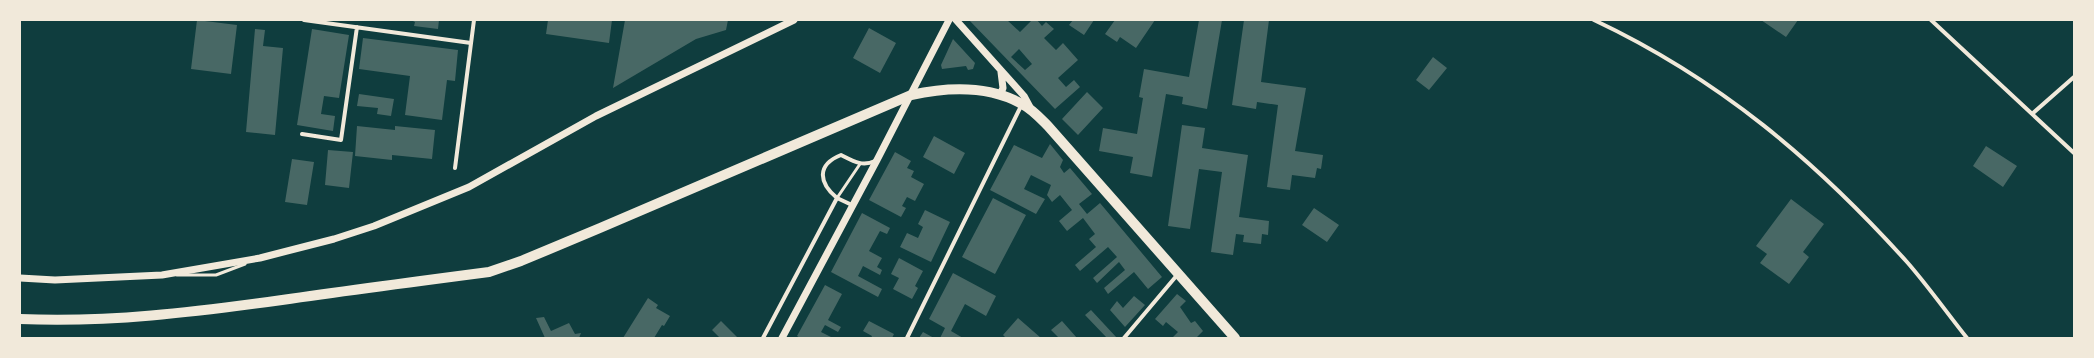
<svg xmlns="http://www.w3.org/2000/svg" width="2094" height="358" viewBox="0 0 2094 358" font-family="'PT Sans',sans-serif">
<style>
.building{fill:#486865;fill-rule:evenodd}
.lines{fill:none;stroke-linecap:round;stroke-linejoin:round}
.service{stroke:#f1e9da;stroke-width:3}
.minor{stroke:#f1e9da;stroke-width:4}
.tertiary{stroke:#f1e9da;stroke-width:7}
.primary{stroke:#f1e9da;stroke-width:10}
</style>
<rect width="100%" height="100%" fill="#0f3d3e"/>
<!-- building -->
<path class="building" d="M197,20L237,25L231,74L191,69Z
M411,20H439L438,29L414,26L415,22Z
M548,20H612L609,43L546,34Z
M625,20H728L726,30L696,39L613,88Z
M969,20H1007L1020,32L1032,20H1037L1042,26L1046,22L1054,29L1044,38L1056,50L1063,43L1078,60L1058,78L1066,87L1074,80L1080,87L1055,109ZM1019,49L1032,64L1025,70L1011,57Z
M1073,20H1094L1084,35L1069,25Z
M1115,20H1155L1136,48L1120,37L1117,42L1105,34Z
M1199,20H1222L1207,109L1182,104L1183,97L1166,94L1152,177L1130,173L1133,157L1099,151L1103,128L1137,134L1143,98L1139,97L1144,69L1189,77Z
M1244,20H1269L1261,82L1306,88L1295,151L1323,155L1321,169L1317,168L1315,178L1292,175L1290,190L1267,187L1278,105L1257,102L1256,109L1232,105Z
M1761,20H1798L1786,37Z
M869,28L896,43L880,73L853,58Z
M255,29L265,30L263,46L283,48L275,135L246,132Z
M312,29L349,35L339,98L324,96L321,114L335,116L333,131L297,125Z
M363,38L458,50L455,81L447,80L442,120L405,115L410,76L359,69Z
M953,39L975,63L973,69L968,70L966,66L942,69L941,65Z
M1433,57L1447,68L1429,90L1416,80Z
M1087,92L1103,108L1078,135L1062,119Z
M359,94L394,99L391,116L377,114L378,108L357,106Z
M1182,125L1205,128L1202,148L1248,155L1239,217L1269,221L1268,235L1262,234L1261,244L1243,242L1244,235L1236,234L1233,255L1211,252L1222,172L1199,169L1190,229L1168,226Z
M357,126L395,130V126L435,130L432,159L392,155V160L355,156Z
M934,136L965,153L954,174L923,157Z
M1050,144L1063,160L1060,167L1064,173L1070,168L1092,194L1079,204L1087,214L1100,203L1162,277L1148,289L1134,272L1108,294L1104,288L1125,270L1119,262L1097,283L1093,278L1117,257L1108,247L1080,271L1075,265L1096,247L1089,239L1095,234L1083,218L1067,231L1059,221L1072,210L1060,195L1052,202L1047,195L1051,185L1031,175L1024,189L1045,199L1036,214L990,190L1014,145L1042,158Z
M1986,146L2017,166L2003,187L1973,166Z
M328,150L353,152L349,188L325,185Z
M895,152L911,161L907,168L914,171L911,177L924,184L915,201L907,197L902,206L906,208L901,217L869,200Z
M292,159L314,162L307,205L285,202Z
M993,198L1026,215L995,274L962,257Z
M1791,199L1824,224L1803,252L1809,257L1789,284L1760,263L1767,254L1756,246Z
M1314,208L1339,225L1327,242L1302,225Z
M925,210L950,222L931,262L900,247L907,233L918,238L923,227L918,224Z
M862,213L890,228L887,234L880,231L869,251L882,258L877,267L882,270L880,275L863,266L858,276L882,289L878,297L831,272Z
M899,258L923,271L915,286L918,288L912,299L893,289L899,278L891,274Z
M953,273L996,296L986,316L965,304L951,331L963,338H940L945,328L929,319Z
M825,285L842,294L828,320L841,327L838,332L825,325L821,332L833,338H800L797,336Z
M1177,294L1186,301L1180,307L1191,323L1195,321L1203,331L1196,338H1172L1178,332L1166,322L1163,326L1155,319Z
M1134,296L1145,305L1125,327L1110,310L1117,301L1123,308Z
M648,298L658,305L656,308L670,316L664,326L662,325L654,338H623Z
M1091,310L1117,338H1107L1085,315Z
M544,317L551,331L569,323L575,334L581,333L579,338H545L536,318Z
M1018,318L1041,338H1006L1003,335Z
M721,321L737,337L736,338H720L712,330Z
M869,321L894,334L892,338H871L872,336L863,331Z
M1062,321L1077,338H1059L1051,330Z
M923,332L934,338H919Z"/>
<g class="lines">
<!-- service -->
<path class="service" d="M837,198L860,164
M177,275H216L245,264"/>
<!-- minor -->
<path class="minor" d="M304,20L471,43
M1594,20C1719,79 1815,160 1907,262C1928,286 1947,313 1967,338
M1931,20L2074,153
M2032,114L2074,77
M302,134L341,140L357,27
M455,168L474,20
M837,198C819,183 816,165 841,155C853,161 862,167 875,161
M763,338L837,198L852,205
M907,338L1022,104
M1124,338L1178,274"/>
<!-- tertiary -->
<path class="tertiary" d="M956,20L1024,96L1031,109
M1000,95L1003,88L1001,72
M20,278L55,280L162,275L260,258L334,239L374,226L469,187L596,116L794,20
M782,338L877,160L949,20"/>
<!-- primary -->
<path class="primary" d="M20,319C108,323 195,312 282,300C351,290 420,281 489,272L521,261L600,228L911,95C948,87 988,85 1022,104C1032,109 1040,118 1048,126L1235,338"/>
</g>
<!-- border -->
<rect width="2094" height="358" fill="none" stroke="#f1e9da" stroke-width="42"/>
</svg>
